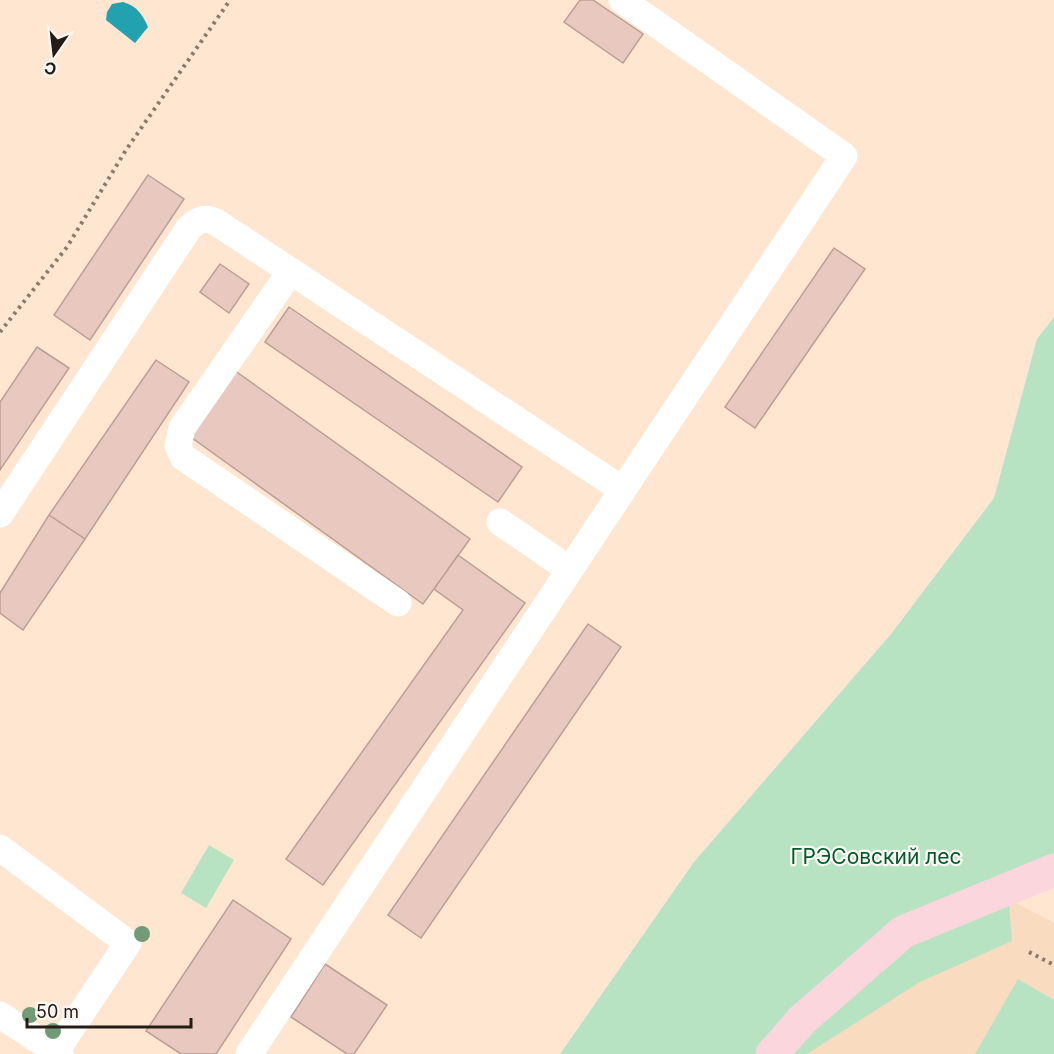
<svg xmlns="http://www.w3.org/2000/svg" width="1054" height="1054" viewBox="0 0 1054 1054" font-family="Inter,sans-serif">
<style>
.built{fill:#f9dbc0}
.green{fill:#b8e3c3}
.water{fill:#22a1ae}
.building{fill:#e9c9bf;stroke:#bc9e94;stroke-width:1.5}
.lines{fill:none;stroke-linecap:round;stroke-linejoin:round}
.path{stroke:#8b7b6d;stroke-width:4;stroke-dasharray:3 4.5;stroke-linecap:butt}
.minor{stroke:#fff;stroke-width:27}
.major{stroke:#fbd6dd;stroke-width:33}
.tree{fill:#739a77}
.labels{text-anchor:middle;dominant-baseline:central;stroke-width:4.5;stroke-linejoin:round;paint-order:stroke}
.park-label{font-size:21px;fill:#005c2e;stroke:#fcf7f3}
</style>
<rect width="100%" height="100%" fill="#ffe6d1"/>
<!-- built -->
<path class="built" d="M1016,903L1054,923V1054H789L894,958Z"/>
<!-- green -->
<path class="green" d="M1054,317V856L1007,880L1012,941L920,982L807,1054H560L694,862L891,634L994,498L1037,339Z
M209,845L234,860L206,908L181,893Z
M1018,979L1054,1000V1054H975Z"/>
<!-- water -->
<path class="water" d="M123,2C137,6 142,14 148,27L135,43L106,20L107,12L112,4Z"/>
<!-- building -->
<path class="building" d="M580,0H593L643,34L623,63L564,22Z
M148,175L184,199L90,340L54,315Z
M834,248L865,269L755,428L725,407Z
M220,264L249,284L229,313L200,292Z
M289,307L522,467L498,502L265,342Z
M37,347L69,368L0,470V402Z
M156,360L189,382L85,539L49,515Z
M234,370L470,539L423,604L188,435Z
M49,515L85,539L23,630L0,613V593Z
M458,555L525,603L323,885L286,859L463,610L434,589Z
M588,624L621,647L421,938L388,915Z
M233,900L291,939L216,1054H181L146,1031Z
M325,964L387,1005L354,1054H347L291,1017Z"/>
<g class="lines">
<!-- path -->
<path class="path" d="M0,332L67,247L126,150L230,0
M1029,952L1054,965"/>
<!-- minor -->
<path class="minor" d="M291,271L182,428L178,446L183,457L398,603
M0,514L189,228C199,219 204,217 216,222L623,490
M500,522L570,570
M0,848L128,943L56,1051
M0,1015L60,1054
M249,1054L844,156L622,0"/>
<!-- major -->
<path class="major" d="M772,1054L802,1020L903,932L1054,870"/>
</g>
<!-- trees -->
<g class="tree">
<circle cx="142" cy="934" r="8"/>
<circle cx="30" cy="1015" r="8"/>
<circle cx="53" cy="1031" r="8"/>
</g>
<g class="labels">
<!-- park labels -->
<g class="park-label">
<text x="876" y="856">ГРЭСовский лес</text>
</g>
</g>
<!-- north arrow -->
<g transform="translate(54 54) rotate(194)" stroke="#fcf7f3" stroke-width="4.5" paint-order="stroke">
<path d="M0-4.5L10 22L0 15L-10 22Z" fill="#251d15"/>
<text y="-9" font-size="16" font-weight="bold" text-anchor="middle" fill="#251d15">С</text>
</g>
<!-- scale -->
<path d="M27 1018v9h164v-9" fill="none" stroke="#251d15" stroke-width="3"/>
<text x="36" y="1018" font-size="18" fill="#251d15" stroke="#fcf7f3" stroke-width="4.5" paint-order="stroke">50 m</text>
</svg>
